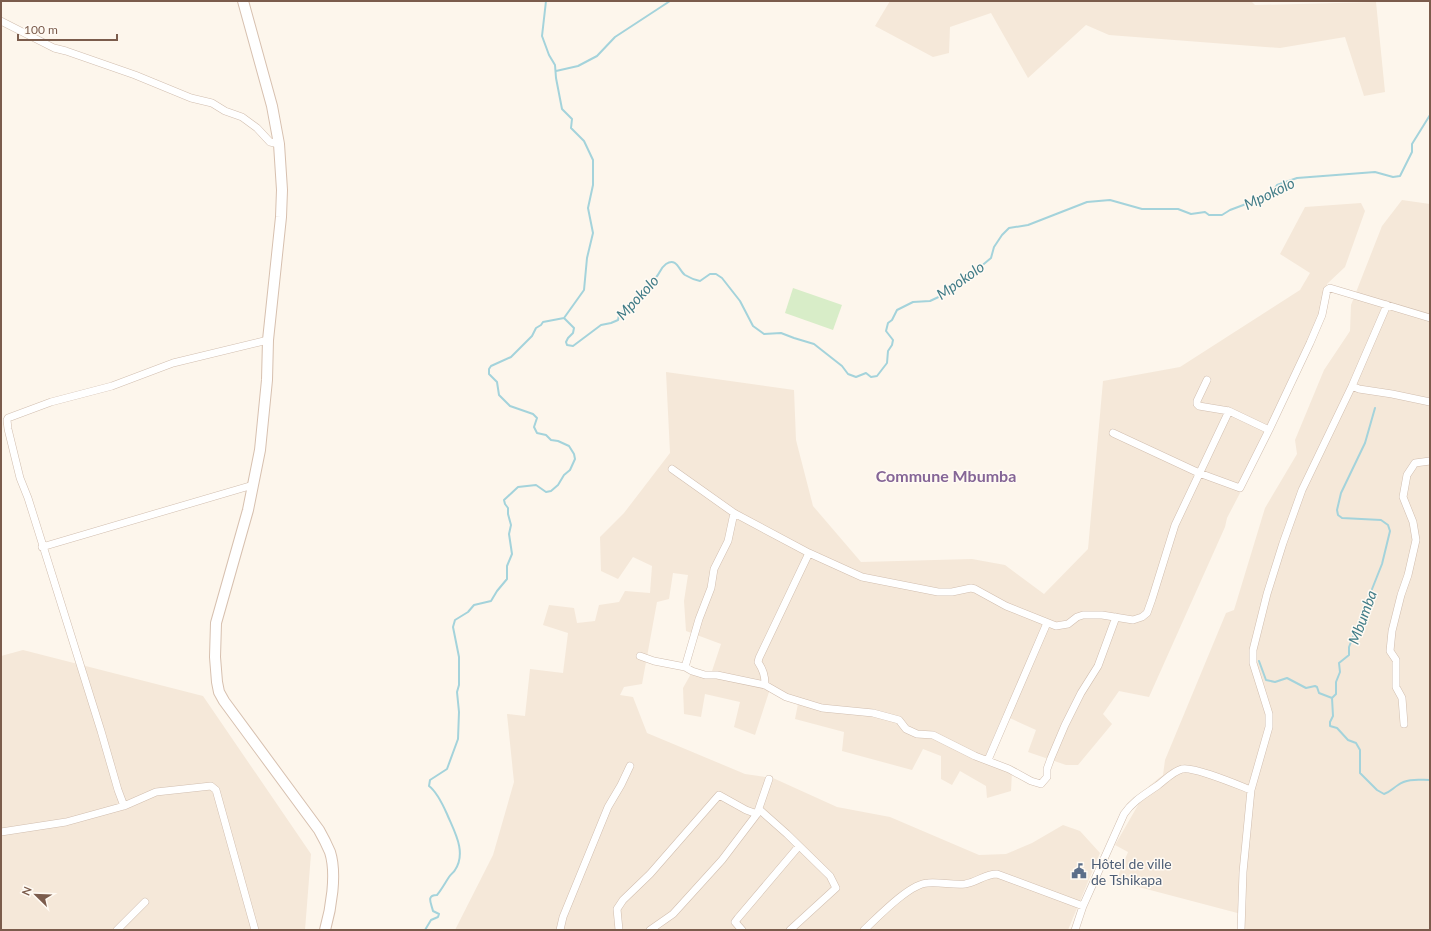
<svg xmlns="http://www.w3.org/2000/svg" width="1431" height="931" viewBox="0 0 1431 931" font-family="Lato,sans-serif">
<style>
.residential{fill:#f5e8d9}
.green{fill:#d8edc8}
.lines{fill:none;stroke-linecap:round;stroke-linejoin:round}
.stream{stroke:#a4d3db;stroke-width:2}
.street-casing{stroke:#d1beaf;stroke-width:8}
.secondary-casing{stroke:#d7c0af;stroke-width:12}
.street{stroke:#fff;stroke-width:7}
.secondary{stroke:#fff;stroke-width:10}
.labels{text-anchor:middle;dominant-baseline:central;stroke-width:3;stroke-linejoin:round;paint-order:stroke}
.service-label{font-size:14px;fill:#4e5e75;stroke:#fffaf3;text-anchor:start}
.water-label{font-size:15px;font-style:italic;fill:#417c87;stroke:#fffaf3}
.quarter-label{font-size:16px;font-weight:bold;fill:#856596;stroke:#fffaf3}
</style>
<rect width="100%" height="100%" fill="#fdf6ec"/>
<!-- residential -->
<path class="residential" d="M890,1H1251L1255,5L1376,2L1385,92L1364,96L1345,37L1280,48L1109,35L1086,25L1028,78L991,13L950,27L949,53L933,57L875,26Z
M1402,200L1430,204V930H1244L1245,915L1116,881L1128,852L1115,845L1149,786L1163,775L1165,760L1226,613L1234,610L1265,508L1297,454L1295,440L1324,370L1350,331L1351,305L1382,226Z
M1361,203L1365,211L1345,267L1327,284L1326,315L1286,386L1263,449L1227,518L1225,527L1149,697L1119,691L1103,714L1112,724L1078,765H1066L1028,752L1036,730L1003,715L986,755L1012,772L1011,791L987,798L986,786L960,771L952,785L941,779V756L923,749L912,770L842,751L844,732L795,719L799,699L770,689L755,735L734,727L740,702L705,694L701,717L684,714L683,688L692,672L712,671L721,644L686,631L684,601L688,575L673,573L669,599L657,602L642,684L624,687L620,695L633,697L647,733L745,774L773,778L837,807L890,817L979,855L1006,854L1032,843L1063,825L1080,831L1100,853L1068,930H455L493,855L514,782L507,714L525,716L530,669L563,673L568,633L543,625L549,605L574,608L577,623L595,621L599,605L619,602L625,591L650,593L652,566L633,557L618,579L601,571L600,537L624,513L670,453L666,372L794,390L796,440L813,506L861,562L972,559L1005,565L1044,594L1088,549L1103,381L1180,367L1300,290L1310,273L1280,254L1305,207Z
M23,650L203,696L311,854L305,930H1V656Z"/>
<!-- green -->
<path class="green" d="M793,288L842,305L833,330L785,313Z"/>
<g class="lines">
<!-- stream -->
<path class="stream" d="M556,71L578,66L597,56L615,37L670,1
M564,318L574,328L573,333L568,338L566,342L567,345L573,346L601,325L611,323L618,320L619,315L652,281C660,276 659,269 666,264C677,257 679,271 685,275C690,278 695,280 700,281L710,274H716L722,278L740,301L753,326L764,334L781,333L794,338L814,344L842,366L848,374L856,377L866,373L871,377L877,376L887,363L888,351L892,345L893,340L886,331L888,323L892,320L897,310L913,302L930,301L945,294L957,280L973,273L991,258L994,247L1002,235L1009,228L1028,225L1087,202L1110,200L1142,209H1178L1191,214L1205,212L1209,215H1222L1230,210L1270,195L1277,185L1297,178L1375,172L1393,177L1400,176L1412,152V144L1430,115
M1375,408L1365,443L1341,493L1337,510L1338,515L1342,518L1381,520L1388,525L1390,531L1382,564L1349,647V655L1339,663L1340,672L1336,682V694L1332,698L1333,716L1330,722V726L1337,728L1348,740L1356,743L1360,750V773L1377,790L1384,794C1390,792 1392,789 1398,785C1407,778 1419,780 1430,780
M1259,661L1266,680L1275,682L1287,678L1306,688L1315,686L1317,687L1319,693L1332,698
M425,930L431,920L438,917L439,914L433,911C431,903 426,895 437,895C442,889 445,883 449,877C451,874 454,872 455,870C467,852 454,831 447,814C443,805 437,792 429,786L430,780L447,769L458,739L459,712L457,692L459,685V657L453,627L455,620L468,612L474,605L491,601L497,591L507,579V566L512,554L509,534L511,525L508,514V508L505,504L504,500L518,487L536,485L546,492L551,491L558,485L564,475L570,470L575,459L574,454L569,446L558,441L551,440L546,435L537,433L534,427L537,418L533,414L510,406L499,395L497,382L489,374V369L491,366L511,357L532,336L536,328L541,325L543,322L564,318L584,290L587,258L593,233L588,208L593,185V160L584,141L571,128L572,119L562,109L556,78L555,65L549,55L542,36L546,1"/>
<!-- street casing -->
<g class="street-casing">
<path id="street" d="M1,21L54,48L66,51L135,75L191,98L212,103L225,111L242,117L257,128L270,142L279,144
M1207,380L1197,401V404L1199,406L1229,411L1269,430
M1352,386L1359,389L1392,394L1430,402
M1113,433L1199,473L1240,488L1269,430L1310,343L1322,315L1327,290L1330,288L1430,318
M672,469L734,513L809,553L862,577L938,592H952L971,588L975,589L1006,606L1056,626L1068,624L1077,617L1083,615H1102L1133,620L1142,617L1147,613L1152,599L1175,525L1229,411
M42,547L253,485
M640,656L654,661L685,667L692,671L705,675H717L765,685L786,697L822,708L873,713L899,720L906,729L917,734L933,735L975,756L1009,769L1031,781L1041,784L1047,777V769L1051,758L1065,725L1081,693L1098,666L1116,617
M685,667L699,619L711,588L714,569L728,541L734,513
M765,685C765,675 763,670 758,662L759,658L809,553
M1404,724L1402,698L1396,687V660L1390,651L1392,631L1401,595L1408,575L1416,540L1413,522L1403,497L1407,475L1415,463L1430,461
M988,760L1047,623
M124,806L118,790L101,731L28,498L20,478L8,429L7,420L8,418L51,402L112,386L173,363L268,340
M760,810L787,834L830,876L836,888L790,930
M1,832L66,822L124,806L156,792L211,786L216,790L255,930
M117,930L145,902
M560,930L563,917L608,807L621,785L630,766
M619,930L617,909L623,900L650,874L719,795L746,810L757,814
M650,930L673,914L722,860L757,814L769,779
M742,930L735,922L738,918L799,846
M864,930C877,918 910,883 928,883C940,882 952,885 965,884C977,882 985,874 997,874L1083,906
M1075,930L1083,906L1124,814C1133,801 1144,795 1157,786C1164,781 1173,771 1182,769C1193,766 1238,785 1251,790
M1241,930L1243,872L1251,790L1269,727V714L1253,663V650L1267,594L1283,543L1302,490L1352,386L1387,305"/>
</g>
<!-- secondary casing -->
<g class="secondary-casing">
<path id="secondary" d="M243,1L272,106L279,144L282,190L281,217L268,340L267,380L260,450L248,510L216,623L215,657L217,682L219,692L224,701L319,830C323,837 327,845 330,852C337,874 331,909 325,930"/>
</g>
<!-- street -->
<use href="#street" class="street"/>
<!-- secondary -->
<use href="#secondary" class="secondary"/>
</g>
<!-- icons -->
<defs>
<g id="civic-bare" transform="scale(1.2)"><path d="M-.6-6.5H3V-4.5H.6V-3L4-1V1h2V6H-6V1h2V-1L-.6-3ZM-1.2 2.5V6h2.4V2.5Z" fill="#5c6f8a" stroke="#fffaf3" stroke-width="2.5" paint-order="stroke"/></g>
</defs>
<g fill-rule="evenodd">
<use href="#civic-bare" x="1079" y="871"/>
</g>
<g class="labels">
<!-- service labels -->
<g class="service-label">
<text x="1091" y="863">Hôtel de ville<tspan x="1091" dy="16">de Tshikapa</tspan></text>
</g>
<!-- water labels -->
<g class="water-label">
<text transform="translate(1269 193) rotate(-26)">Mpokolo</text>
<text transform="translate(960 280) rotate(-35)">Mpokolo</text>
<text transform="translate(637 297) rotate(-47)">Mpokolo</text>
<text transform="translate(1362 617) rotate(-70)">Mbumba</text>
</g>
<!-- quarter labels -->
<g class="quarter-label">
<text x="946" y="475">Commune Mbumba</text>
</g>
</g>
<!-- border -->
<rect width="1431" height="931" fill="none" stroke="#7b5c4c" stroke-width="4"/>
<!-- north arrow -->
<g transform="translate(36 895) rotate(293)" stroke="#fffaf3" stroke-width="3" paint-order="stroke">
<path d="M0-3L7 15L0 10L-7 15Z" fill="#7b5c4c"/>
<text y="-6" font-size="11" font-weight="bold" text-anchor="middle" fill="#7b5c4c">N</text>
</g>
<!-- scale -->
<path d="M18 34v6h99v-6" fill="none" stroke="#7b5c4c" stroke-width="2"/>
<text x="24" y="34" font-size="12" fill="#7b5c4c" stroke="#fffaf3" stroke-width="3" paint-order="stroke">100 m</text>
</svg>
